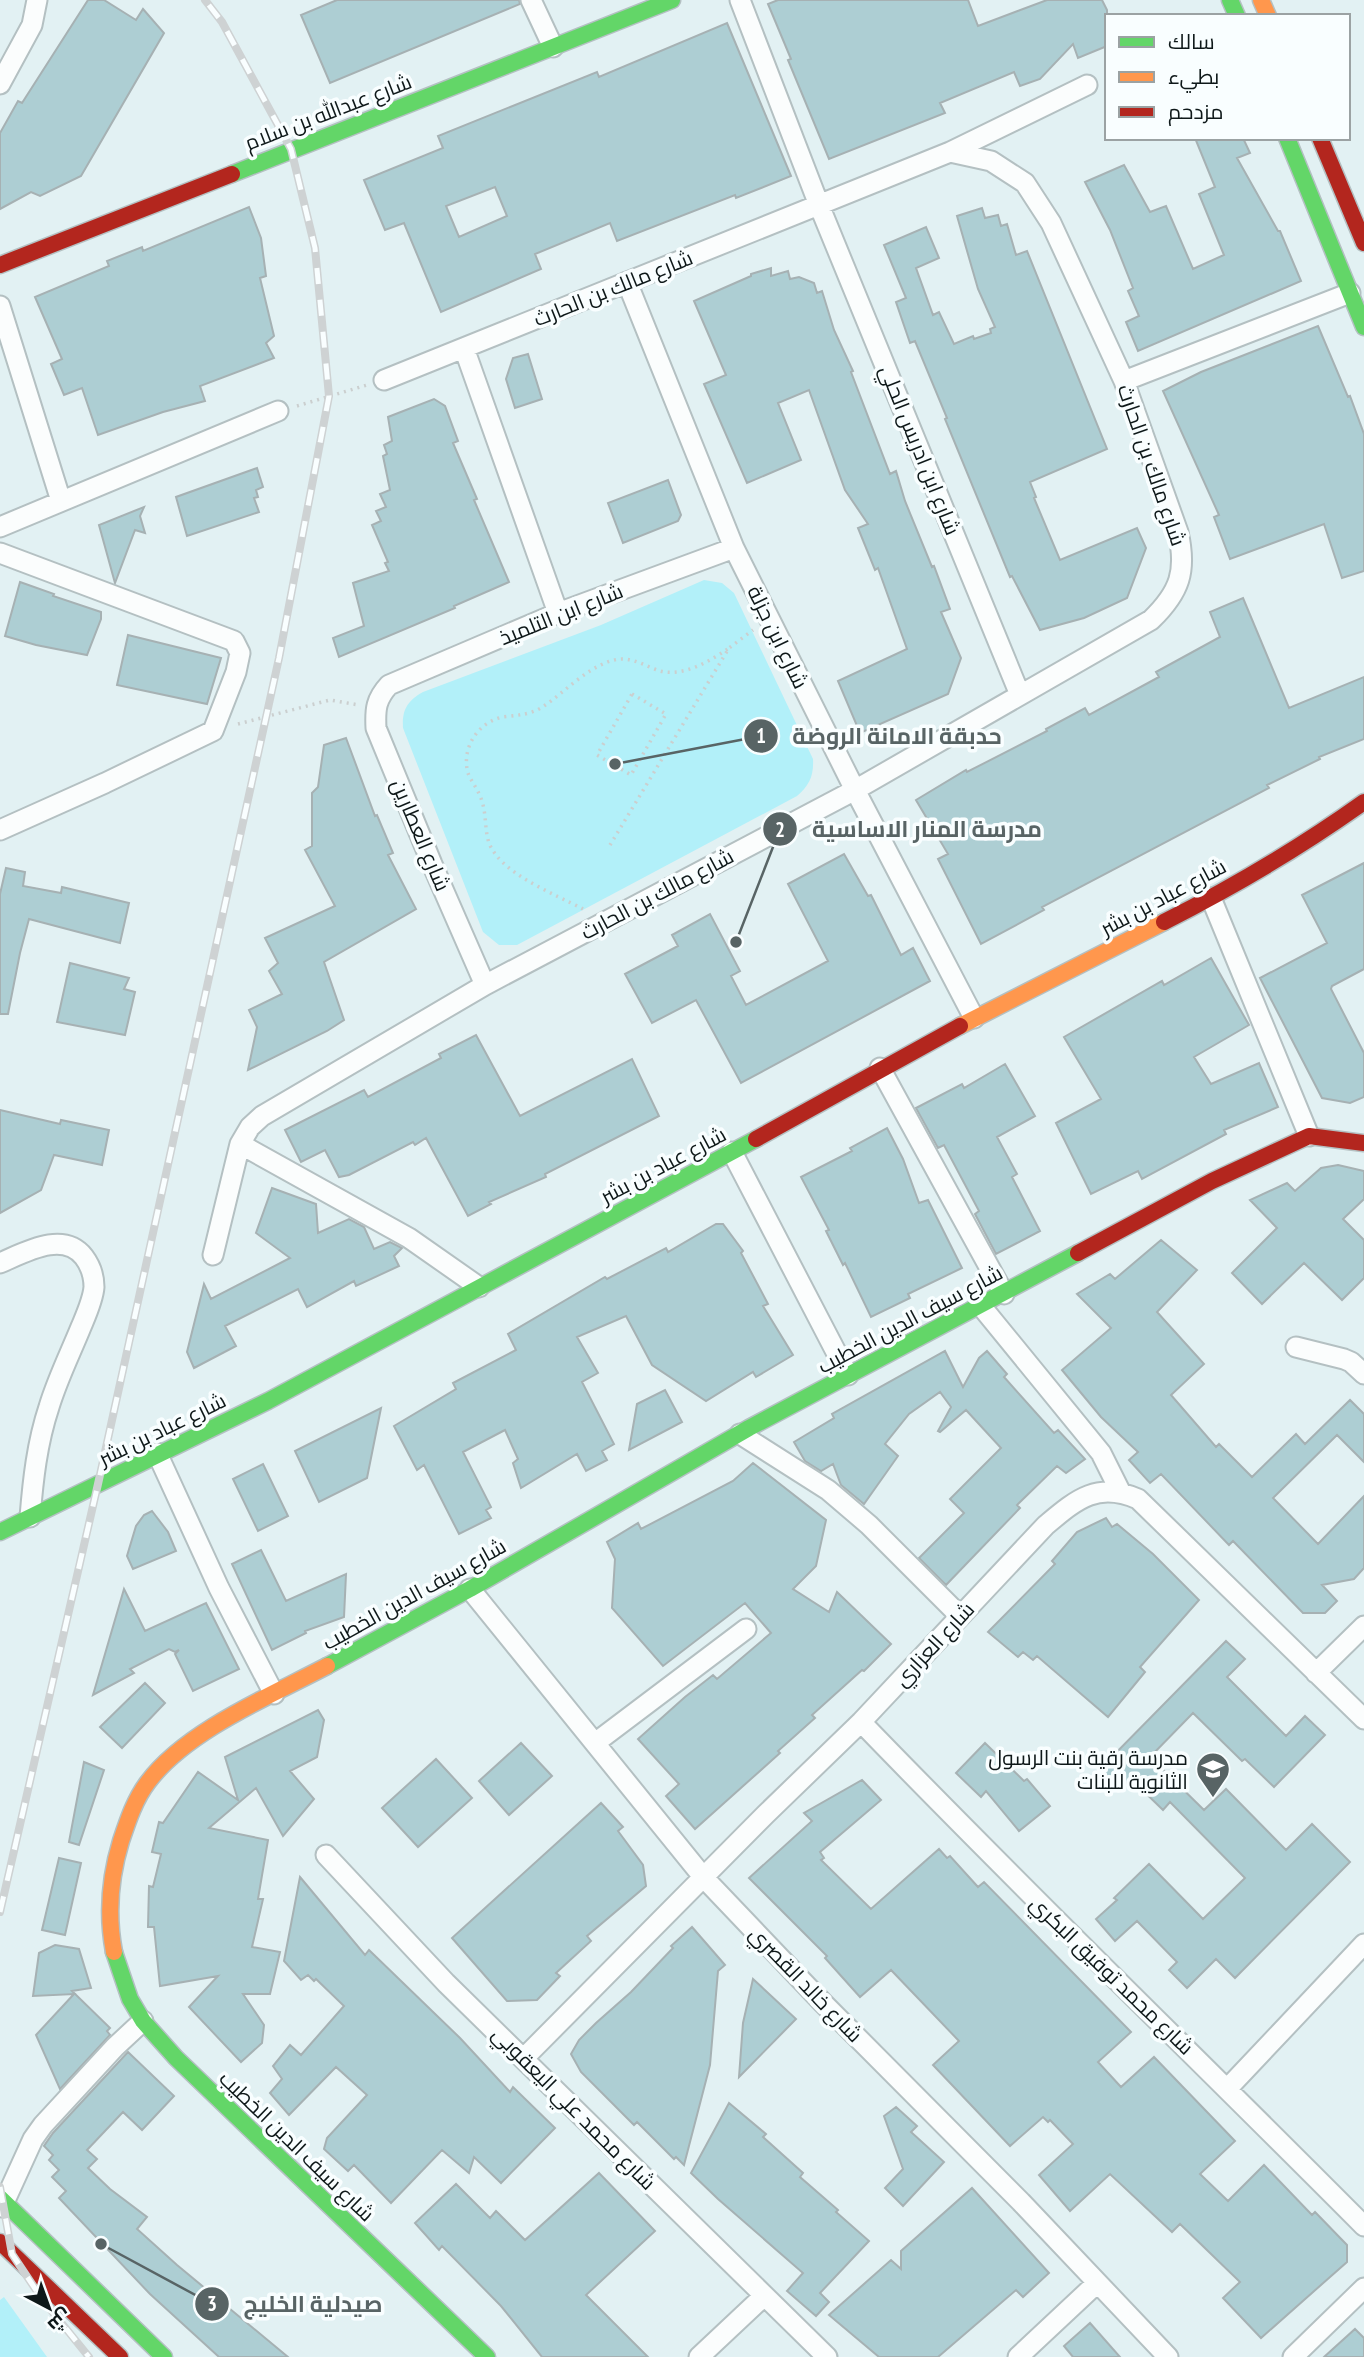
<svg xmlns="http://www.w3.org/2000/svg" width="1364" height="2357" viewBox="0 0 1364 2357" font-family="'PT Sans Narrow',Cairo,sans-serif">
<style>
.green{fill:#b2f0f9}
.building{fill:#adced3;stroke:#a6b1b3;stroke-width:2;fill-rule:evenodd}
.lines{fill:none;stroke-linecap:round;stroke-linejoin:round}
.street-casing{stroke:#b4c0c2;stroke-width:23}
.fast-casing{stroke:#b4c0c2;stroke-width:19}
.slow-casing{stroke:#b4c0c2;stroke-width:19}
.jam-casing{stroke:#b4c0c2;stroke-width:19}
.path{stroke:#cbcfcf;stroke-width:3.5;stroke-dasharray:2 5;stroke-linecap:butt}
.street{stroke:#fbfdfd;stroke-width:19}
.fast{stroke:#63d668;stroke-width:16}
.slow{stroke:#ff974d;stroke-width:16}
.jam{stroke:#b3261e;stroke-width:16}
.rail-casing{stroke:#ced2d3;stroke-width:8}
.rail{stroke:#f9feff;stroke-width:5;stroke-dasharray:16;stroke-linecap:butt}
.labels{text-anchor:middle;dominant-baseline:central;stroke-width:7;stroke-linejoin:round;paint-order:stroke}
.street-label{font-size:21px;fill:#0e1819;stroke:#f9feff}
.poi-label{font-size:21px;fill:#0e1819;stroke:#f9feff;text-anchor:end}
.leader{fill:none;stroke:#586465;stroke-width:2.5}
.callout-dot{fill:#586465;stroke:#f9feff;stroke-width:2.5}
.mark-label{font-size:21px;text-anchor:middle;font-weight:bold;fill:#fff}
.callout-label{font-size:23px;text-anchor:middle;font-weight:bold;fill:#586465;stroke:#f9feff;stroke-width:7;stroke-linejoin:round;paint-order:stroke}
</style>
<rect width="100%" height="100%" fill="#e2f1f3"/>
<!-- green -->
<path class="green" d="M704,580L722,583L734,593L813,759C814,776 809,786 797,796L517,945H499L483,932L403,728C402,710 407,701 423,692L601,625Z
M4,2297L47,2357H0V2300Z"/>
<!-- building -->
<path class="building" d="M88,0H104L136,20L143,9L164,33L81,176L40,196L31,192L0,209V133L18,101L22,103Z
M337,0H519L520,4L330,83L301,15Z
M778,0H968L978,26L1047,0H1102L1107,10V46L1078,58L1073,44L1040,79L1020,86L1014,72L940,103L945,113L829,159L788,60L791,59L768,4Z
M727,23L791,176L736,198L735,195L617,241L610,223L535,254L541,269L441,312L404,223L385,230L364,180L443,148L438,136L597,72L599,77ZM495,187L507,216L459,237L446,206Z
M1195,138H1243L1250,153L1237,158L1278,231H1280L1301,281L1138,351L1126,322L1139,316L1128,291L1133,288L1110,230L1085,182L1124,165L1150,212L1166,206L1193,269L1224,255L1199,194L1215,187Z
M249,207L261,238L266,276L260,278L274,336L266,343L274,358L200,386L205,401L163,412L98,435L82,388L64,395L51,364L62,359L35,297L109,266L107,261L142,247L143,251Z
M982,208L985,218L998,215L1001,226L1007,224L1016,255L1027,251L1107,449L1030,482L1036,497L1034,498L1060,560L1137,528L1146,548L1127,598L1084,618L1040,630L1012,576L1010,577L945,419L947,418L915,341L910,343L896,302L906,298L884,245L926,227L939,258L916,268L933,315L939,312L954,344L973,336L974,339L991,333L990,329L995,327L978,289L957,216Z
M771,268V276L788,271L790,279L799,277L814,283L817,293L822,291L834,330L853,371L851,372L890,474L896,471L905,501L932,567L934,566L950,609L941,612L961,658L948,694L860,733L838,681L907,649L878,568L875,570L858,528L868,524L845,490L809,390L778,403L801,460L747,483L704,384L726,375L694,301L751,276V274Z
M1318,326L1348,397L1350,396L1364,434V571L1342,578L1324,524L1230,559L1214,517L1219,515L1163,391L1201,372Z
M528,354L542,399L515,408L506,379L513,358Z
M434,399L445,406L458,441L453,443L477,499L474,500L509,582L454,606L455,608L339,657L333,638L364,626L353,583L389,571L385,563L388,562L372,525L381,521L376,511L386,507L380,494L390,490L383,456L387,454L384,445L392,441L388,417Z
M257,468L263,487L256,490L258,497L254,498L259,512L187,536L176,497Z
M668,480L681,515L678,521L623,543L608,503Z
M144,507L140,516L145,533L135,530L115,583L99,525Z
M20,582L54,594L53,596L101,612V619L87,655L36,645L5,636Z
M1243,598L1289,708L1364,677V739L1319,757L1320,759L1267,785L1269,788L1042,907L1044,910L981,944L938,859L948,854L916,800L966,770L967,772L1047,731L1046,729L1085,708L1089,715L1159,677L1156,672L1220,637L1210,612Z
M128,635L221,658L207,704L117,685Z
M346,738L375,816L377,815L393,853L388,855L416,909L324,962L344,1020L327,1031L248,1070L257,1027L249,1010L282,994L269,971L278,963L265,938L335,906L305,850L312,846V793L318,787L324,745Z
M844,854L868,896L871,895L901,955L913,948L930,981L741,1083L696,1000L652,1023L625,974L678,946L672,935L710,914L740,971L731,976L746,1005L828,961L788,884Z
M1364,863V969L1332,986L1331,989L1364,1053V1097L1350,1103L1322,1098L1260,978L1327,943L1302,895Z
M6,868L25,872L23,886L61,893L62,887L129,903L120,943L29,919L20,953L8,1014H0V894Z
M1211,958L1249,1025L1194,1057L1211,1084L1259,1063L1278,1107L1224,1130L1226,1134L1142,1179L1138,1171L1091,1194L1056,1123L1101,1099L1064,1037L1162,981L1164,985Z
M70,963L129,978L124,989L135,992L125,1035L57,1022Z
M476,1035L520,1116L632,1059L659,1116L545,1174L546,1177L489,1202L491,1204L468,1216L426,1138L415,1145L413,1142L349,1175L339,1177L325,1150L301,1162L285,1130L364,1090L368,1097L441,1058L439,1054Z
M1005,1064L1035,1116L997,1137L1017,1174L1012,1177L1040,1231L996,1254L975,1214L979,1211L944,1145L938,1148L916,1108L962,1084L964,1088Z
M0,1110L60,1124L61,1120L109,1130L102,1165L54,1155L41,1190L0,1213Z
M887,1128L903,1159L919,1203L928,1200L962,1268L908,1294L910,1298L871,1317L845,1263L843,1265L826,1231L829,1230L801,1177L852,1151L850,1148Z
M1338,1165L1364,1171V1199L1343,1219L1364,1240V1278L1342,1300L1304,1263L1262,1304L1232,1273L1277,1228L1250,1200L1287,1183L1295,1191L1321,1168Z
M272,1188L316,1204L318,1233L349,1219L364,1227L374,1249L390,1242L402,1248L394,1256L399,1266L356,1286L354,1281L307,1307L298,1289L225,1326L236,1346L194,1368L187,1352L204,1284L211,1299L290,1258L256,1233Z
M716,1224H723L743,1251L741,1253L768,1304L763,1306L793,1355L756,1377L753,1372L706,1401L652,1365L626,1316L577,1337L598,1373L582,1382L614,1444L602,1451L607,1460L586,1471L577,1454L521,1488L513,1463L518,1459L505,1430L463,1452L491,1507L486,1510L491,1518L459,1534L424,1465L417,1470L394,1426L456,1389L453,1383L516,1350L508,1334L605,1277L607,1279L666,1248L668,1252Z
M1161,1240L1197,1270L1157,1312L1204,1364L1171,1395L1216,1447L1219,1444L1252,1477L1296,1434L1305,1444L1350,1400L1364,1414V1462L1337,1435L1273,1498L1318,1544L1364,1496V1568L1354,1579L1322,1585L1337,1601L1325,1613H1303L1233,1541L1229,1545L1161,1474L1150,1483L1129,1460L1138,1452L1101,1417L1062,1370L1111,1328L1077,1294L1110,1274L1115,1279Z
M945,1351L963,1387L979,1358L987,1351L1007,1374L1004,1377L1054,1433L1058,1430L1085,1459L1066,1473L1057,1466L1017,1505L1020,1508L946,1585L919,1558L964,1513L950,1499L1001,1448L966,1410L940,1432L938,1431L951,1407L940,1392L909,1414L885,1444L898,1456L864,1504L841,1485L833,1464L821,1471L805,1461L794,1442L834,1418L832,1414Z
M665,1390L682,1422L629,1450L637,1404Z
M381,1408L367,1478L319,1502L295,1451Z
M753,1463L826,1520L816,1566L793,1589L829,1612L837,1592L891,1644L864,1671L862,1670L812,1715L815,1718L778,1751L780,1753L695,1829L666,1796L679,1784L638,1739L685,1697L713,1675L717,1679L771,1633L745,1603L663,1666L612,1608L615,1559L607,1542L638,1523L641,1529L733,1481Z
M263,1464L288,1516L258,1531L233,1479Z
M152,1511L168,1532L176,1551L133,1569L127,1556L136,1526L144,1515Z
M1106,1518L1112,1527L1117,1524L1153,1554L1199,1600L1140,1667L1145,1672L1108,1717L1037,1656L1033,1660L1023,1652L1018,1657L988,1632L1055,1564L1052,1561L1077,1532Z
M261,1550L286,1601L346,1574L344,1617L305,1631L306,1633L272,1650L232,1564Z
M124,1589L145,1631L206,1603L239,1669L193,1691L175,1654L179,1650L175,1652L169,1649L130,1669L134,1673L93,1695Z
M1226,1641L1245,1659L1227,1677L1286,1736L1305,1716L1325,1735L1274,1787L1245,1759L1242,1761L1193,1713L1150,1757L1204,1810L1226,1789L1286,1850L1312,1824L1350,1862L1235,1978L1216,1959L1187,1988L1169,1970L1177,1962L1137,1921L1115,1941L1096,1919L1117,1900L1114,1898L1149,1864L1203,1919L1245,1878L1170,1802L1163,1810L1131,1779L1120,1789L1100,1769Z
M145,1683L165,1703L122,1748L100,1727Z
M318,1710L324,1720L317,1757L290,1771L314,1799L283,1836L256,1788L209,1828L268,1840L258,1899H263L252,1947L280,1952L270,1994H243L264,2025L262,2043L241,2062L189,2007L218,1976L160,1986L154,1927H148L149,1886L153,1887L161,1854L152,1852L159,1822L163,1823L198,1772L238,1800L225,1757Z
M521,1743L552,1776L509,1815L479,1781Z
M985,1743L1024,1781L1027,1779L1050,1806L1019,1831L986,1791L981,1797L956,1773Z
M436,1759L472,1798L418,1847L382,1808Z
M84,1762L104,1770L79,1845L69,1842Z
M862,1780L881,1800L820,1852L824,1858L821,1860L871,1909L939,1849L947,1858L950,1856L978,1887L984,1882L1131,2032L1098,2062L1121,2087L1154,2057L1235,2141L1200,2174L1228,2201L1264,2165L1312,2215L1315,2212L1347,2245V2262L1261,2338L1223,2298L1240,2282L1180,2224L1172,2232L1110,2174L1070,2211L1039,2175L1073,2144L1050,2120L1048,2122L1043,2117L1010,2146L933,2065L959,2041L891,1970L860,1997L825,1958L827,1956L749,1878L812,1821L804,1813Z
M601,1803L623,1827L618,1831L643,1865L646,1886L587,1936L591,1941L556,1973L560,1976L537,2000L507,2001L452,1938Z
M59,1858L81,1863L65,1935L42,1930Z
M300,1877L365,1955L369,1950L460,2038L510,2092L513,2087L555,2128L501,2183L474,2157L469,2173L442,2150L391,2203L354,2165L348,2171L324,2149L327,2138L367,2095L336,2067L289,2115L270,2093L282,2079L273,2066L290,2045L301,2055L344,2006L316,1979L314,1981L308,1975L301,1980L284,1961Z
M692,1927L725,1965L718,1971L710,2065L684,2165L676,2157L674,2159L637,2122L634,2125L581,2072L571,2054L579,2040L596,2023L631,1992L673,1948L671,1946Z
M55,1945L79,1949L91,1988L72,1991L110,2028L107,2031L110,2035L60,2089L36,2035L74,1994L33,1996L39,1953Z
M753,1979L796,2019L739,2077L743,2023Z
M128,2052L174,2096L142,2130L123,2112L87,2150L97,2159L88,2168L110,2189L147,2217L137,2229L177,2265L288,2357H219L150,2294L59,2198L66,2191L52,2177L59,2170L49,2160L53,2155L44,2146L53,2133Z
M729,2103L766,2134L763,2137L803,2173L800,2177L838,2210L836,2212L869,2241L820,2293L829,2302L816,2316L787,2291L803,2273L718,2199L691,2173Z
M896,2107L917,2126L911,2132L944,2162L903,2206L885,2188L903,2169L884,2116Z
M599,2173L655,2231L586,2295L648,2357H542L501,2306L442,2246L439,2250L415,2223L456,2184L490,2218L496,2211L525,2240Z
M972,2188L1049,2273L1023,2297L1016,2290L938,2357H879L829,2315L891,2260L901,2269V2251Z
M1090,2323L1120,2357H1073L1064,2346Z
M1355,2329L1364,2338V2357H1324Z"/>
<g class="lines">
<!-- street casing -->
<g class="street-casing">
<path id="street" d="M531,0L553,47
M740,0L819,205L1020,695
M0,84L32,25L37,0
M950,152L1087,85
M627,282L734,548L855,790L974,1018
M0,306L61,501
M464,348L558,613
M1124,381L1350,293
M0,527L278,411
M0,553L234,641L240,653L236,672L213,731L105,783L0,830
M1211,898L1309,1136
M485,985L432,864L376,728C375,709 376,699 389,685L558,613L734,548
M880,1068L1004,1294
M240,1144L409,1238L479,1287
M732,1152L848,1375
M213,1255L240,1144L250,1127L262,1116L485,985L855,790L1151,620C1180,592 1187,571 1178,532L1124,381L1051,223L1025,183L991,161L950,152L384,380
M0,1263C24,1253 63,1230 84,1257C90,1265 94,1276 94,1287C93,1300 86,1315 81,1327C70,1354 57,1380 49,1407C37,1443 33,1480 30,1517
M981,1306L1101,1453L1120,1491
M1296,1347L1344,1359L1351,1362L1364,1374
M740,1434L828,1490L869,1525L960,1616
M157,1453L219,1588L274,1694
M470,1589L704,1878L823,2003L1021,2202L1168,2357
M1316,1673L1364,1626
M861,1722C1026,1893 1197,2058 1364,2226
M595,1743L746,1629
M326,1855L446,1983L827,2357
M524,2058L766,1814L861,1722L1046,1525C1076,1500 1097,1481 1138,1499L1364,1719
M1228,2088L1364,1944
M2,2207L33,2139L43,2125L115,2047L143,2021
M699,2357L764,2296
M1018,2357L1097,2283
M1293,2357L1364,2288"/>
</g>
<!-- fast casing -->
<g class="fast-casing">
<path id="fast" d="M1230,0L1237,16
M1287,138L1364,327
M232,174L672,0
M0,1532L268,1401L756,1139
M327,1666L470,1589L749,1428L1078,1253
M114,1952L130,1999L143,2021L176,2058L487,2357
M0,2198L164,2357"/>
</g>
<!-- slow casing -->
<g class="slow-casing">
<path id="slow" d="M1261,0L1268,16
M960,1026L1164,922
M114,1952C107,1915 110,1877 121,1841C128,1820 135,1799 148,1782C186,1731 270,1696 327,1666"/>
</g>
<!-- jam casing -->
<g class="jam-casing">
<path id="jam" d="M1320,138L1364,243
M0,265L232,174
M1164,922C1233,887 1301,847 1364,802
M756,1139L960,1026
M1078,1253L1212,1181L1309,1136L1364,1143
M0,2242L120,2357"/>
</g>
<!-- path -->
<path class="path" d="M297,406L367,385
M632,694L666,714L631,775L597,755Z
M238,724L330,700L359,705
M610,845L729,648L753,630
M583,909C555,894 501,874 489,843C484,828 487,811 480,796C477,788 471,781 468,773C461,748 478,722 503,717C518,715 531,715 544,706C565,692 592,662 620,659C634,658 647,667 660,671C684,677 710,661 729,648"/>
<!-- street -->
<use href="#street" class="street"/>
<!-- fast -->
<use href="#fast" class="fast"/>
<!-- slow -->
<use href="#slow" class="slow"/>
<!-- jam -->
<use href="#jam" class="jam"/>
<!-- rail casing -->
<g class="rail-casing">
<path id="rail" d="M0,1912L98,1484L279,658L329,396L315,248L291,149L222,22L205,0
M0,2187L12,2254L42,2299L89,2357"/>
</g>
<!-- rail -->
<use href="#rail" class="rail"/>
</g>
<!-- icons -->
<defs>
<g id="school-pin" transform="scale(1.75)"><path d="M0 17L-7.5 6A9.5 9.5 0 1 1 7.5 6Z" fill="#586465" stroke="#f9feff"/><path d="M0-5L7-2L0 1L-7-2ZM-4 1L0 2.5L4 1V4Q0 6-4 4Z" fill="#fff"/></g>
</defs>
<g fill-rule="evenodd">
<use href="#school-pin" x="1213" y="1769"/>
</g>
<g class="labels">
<!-- street labels -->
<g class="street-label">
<text transform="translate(328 112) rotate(-21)">شارع عبدالله بن سلام</text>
<text transform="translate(613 288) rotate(-22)">شارع مالك بن الحارث</text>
<text transform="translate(920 450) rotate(68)">شارع ابن ادريس الحلي</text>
<text transform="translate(1152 465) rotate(71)">شارع مالك بن الحارث</text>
<text transform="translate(561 614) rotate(-22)">شارع ابن التلميذ</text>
<text transform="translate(778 637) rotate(64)">شارع ابن جزلة</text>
<text transform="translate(421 835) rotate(67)">شارع العطارين</text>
<text transform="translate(657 894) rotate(-28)">شارع مالك بن الحارث</text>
<text transform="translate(1163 897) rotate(-28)">شارع عباد بن بشر</text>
<text transform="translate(663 1165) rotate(-28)">شارع عباد بن بشر</text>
<text transform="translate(910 1319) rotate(-28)">شارع سيف الدين الخطيب</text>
<text transform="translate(162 1429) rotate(-26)">شارع عباد بن بشر</text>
<text transform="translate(414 1594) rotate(-29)">شارع سيف الدين الخطيب</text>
<text transform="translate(934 1644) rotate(-47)">شارع العزاري</text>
<text transform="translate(1112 1975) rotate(44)">شارع محمد توفيق البكري</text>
<text transform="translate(806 1984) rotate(46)">شارع خالد القصري</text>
<text transform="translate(574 2108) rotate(45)">شارع محمد علي اليعقوبي</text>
<text transform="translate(297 2146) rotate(44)">شارع سيف الدين الخطيب</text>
</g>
<!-- poi labels -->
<g class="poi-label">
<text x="1188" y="1757">مدرسة رقية بنت الرسول<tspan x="1188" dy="24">الثانوية للبنات</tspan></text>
</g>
</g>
<!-- callouts -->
<path class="leader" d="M615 764L761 736M736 942L780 829M101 2244L212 2304"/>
<g class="callout-dot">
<circle cx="615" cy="764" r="7"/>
<circle cx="736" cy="942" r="7"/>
<circle cx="101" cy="2244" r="7"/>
<circle cx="761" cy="736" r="18"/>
<circle cx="780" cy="829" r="18"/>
<circle cx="212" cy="2304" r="18"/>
</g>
<g class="mark-label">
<text x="761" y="743">1</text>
<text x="780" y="837">2</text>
<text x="212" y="2311">3</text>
</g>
<g class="callout-label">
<text x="897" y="744">حدبقة الامانة الروضة</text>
<text x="927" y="837">مدرسة المنار الاساسية</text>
<text x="313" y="2312">صيدلية الخليج</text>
</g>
<!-- legend -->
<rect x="1105" y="14" width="245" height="126" fill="#f9feff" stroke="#9ba2a3" stroke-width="2"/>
<rect x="1119" y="37" width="35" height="10" fill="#63d668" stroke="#9ba2a3" stroke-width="2"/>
<text x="1168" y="49" font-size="21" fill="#0e1819">سالك</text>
<rect x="1119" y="72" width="35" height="10" fill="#ff974d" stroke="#9ba2a3" stroke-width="2"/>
<text x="1168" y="84" font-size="21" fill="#0e1819">بطيء</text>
<rect x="1119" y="107" width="35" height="10" fill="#b3261e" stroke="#9ba2a3" stroke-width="2"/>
<text x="1168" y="119" font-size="21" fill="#0e1819">مزدحم</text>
<!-- north arrow -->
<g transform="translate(49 2308) rotate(139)" stroke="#f9feff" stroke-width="5" paint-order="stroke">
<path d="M0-5L12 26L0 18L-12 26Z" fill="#0e1819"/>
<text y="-10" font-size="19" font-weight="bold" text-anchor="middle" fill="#0e1819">ش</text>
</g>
</svg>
